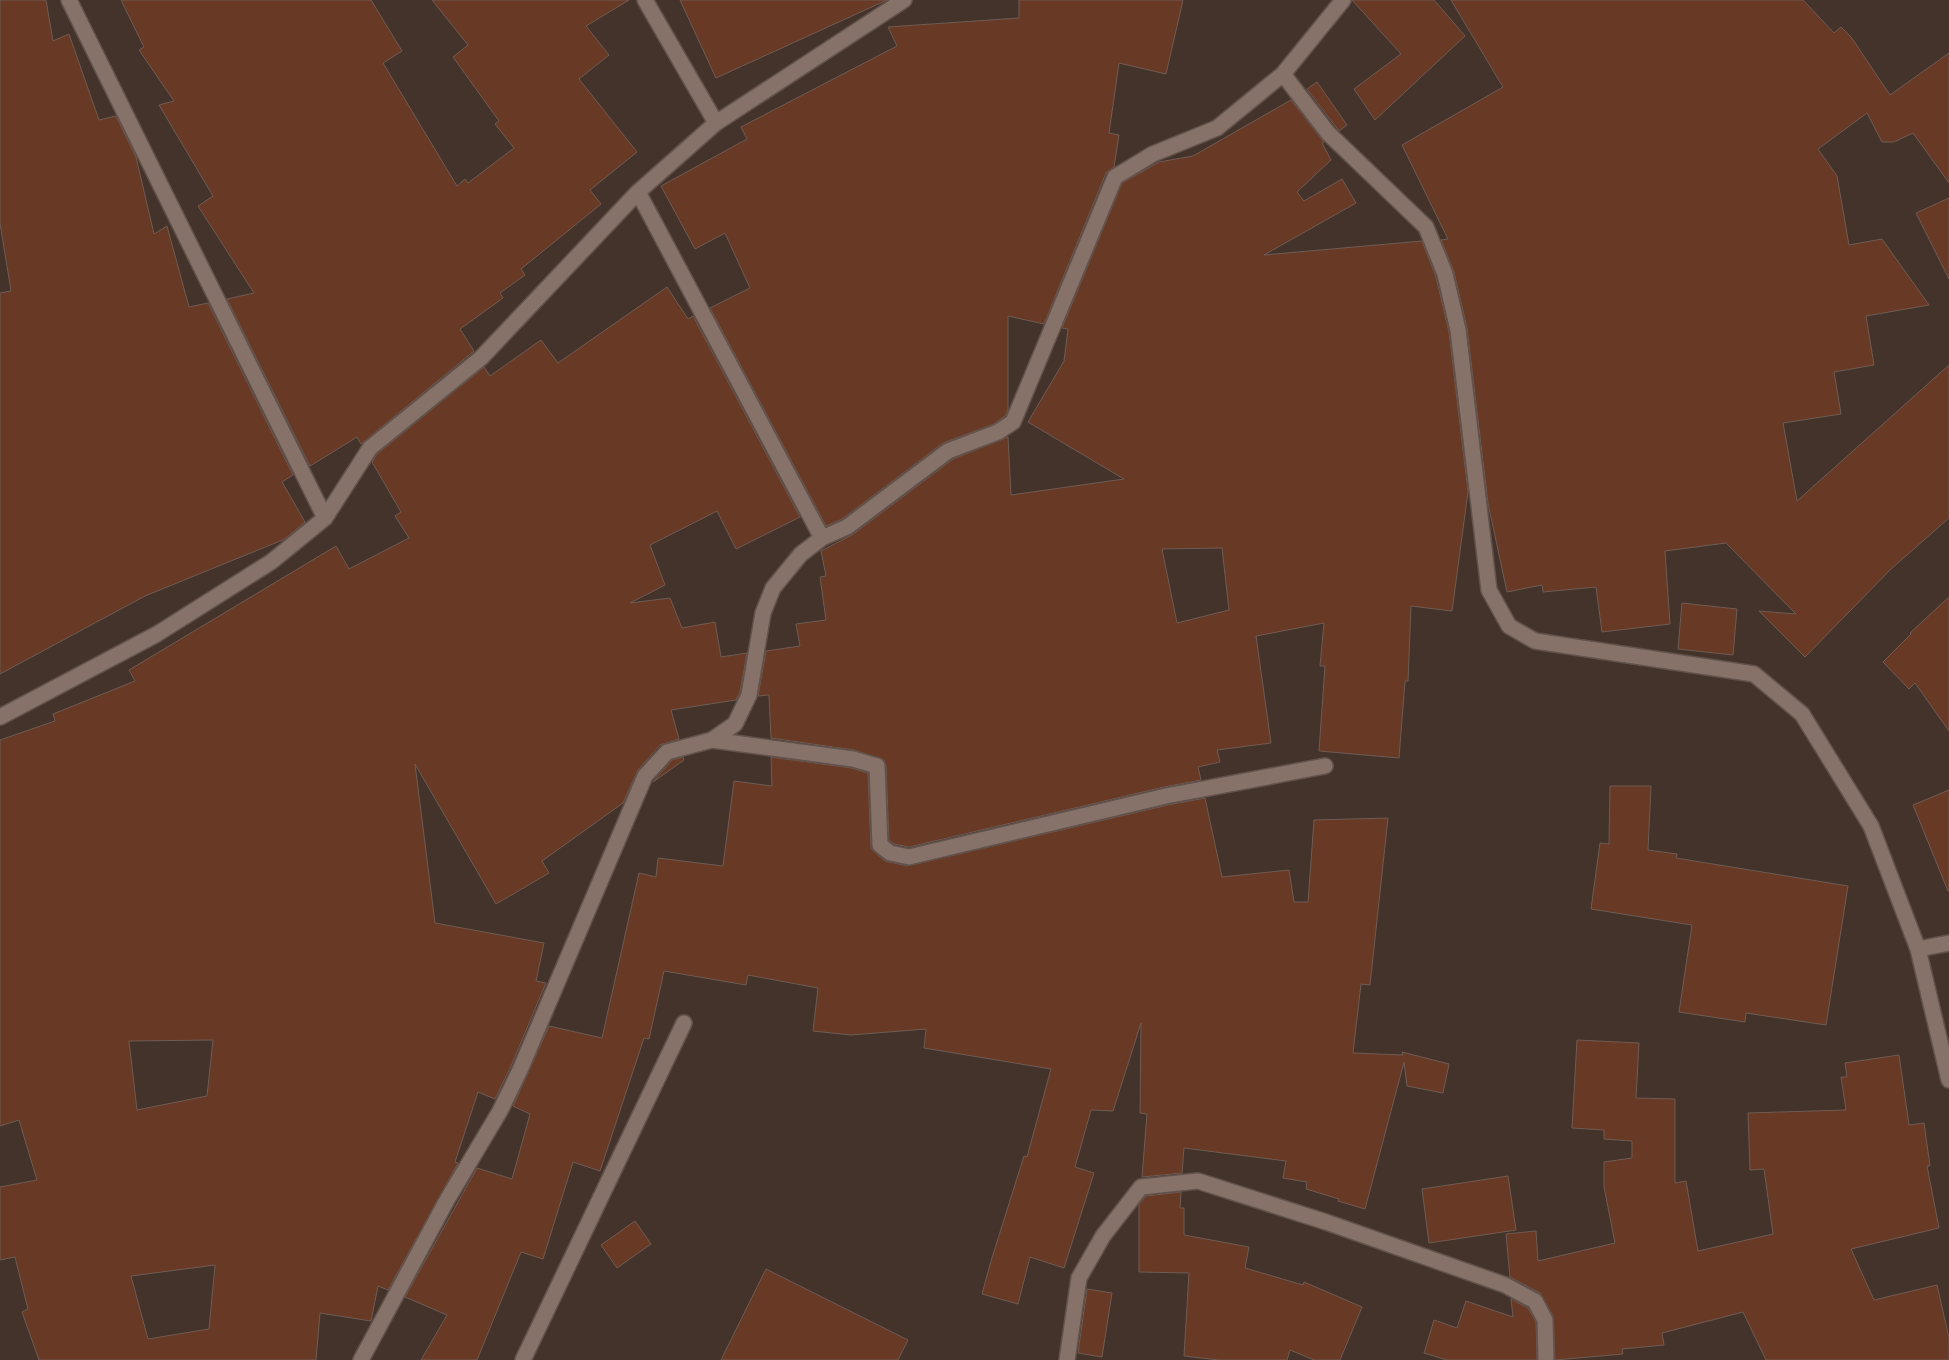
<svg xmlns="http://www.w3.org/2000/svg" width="1949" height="1360" viewBox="0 0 1949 1360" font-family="Mulish,sans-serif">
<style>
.building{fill:#683924;stroke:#6f5c54;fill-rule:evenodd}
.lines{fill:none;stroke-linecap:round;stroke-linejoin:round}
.street-casing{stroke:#61524c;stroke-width:18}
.street{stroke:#867269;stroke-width:15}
</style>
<rect width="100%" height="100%" fill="#44332b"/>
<!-- building -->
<path class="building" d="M0,0H46L53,41L69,34L99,120L116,116L136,157L154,234L167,226L189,307L208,303L293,475L282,482L305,522L285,539L145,596L0,674V293L11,291L0,223Z
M121,0H371L402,51L383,63L457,186L465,179L468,183L514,148L495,124L499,121L453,57L468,45L432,0H629L586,26L609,55L579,79L637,152L590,190L601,204L521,269L525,275L500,293L503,298L460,329L474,351L361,444L357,437L310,466L227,299L254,293L198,206L213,196L159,105L174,101L139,50L144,47Z
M680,0H887L716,78Z
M1019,0H1183L1166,74L1119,63L1109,133L1119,135L1114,167L1106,173L1044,324L1008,316V410L1005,416L994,424L943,443L842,519L826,526L710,308L750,288L725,233L695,249L661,186L747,139L741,127L897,46L888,27L1019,18Z
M1352,0H1434L1465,36L1375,120L1354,89L1401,54Z
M1451,0H1803L1834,33L1841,27L1851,37L1890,95L1949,53V183L1913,133L1894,142H1882L1867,113L1818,149L1837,176L1849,245L1882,239L1929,305L1866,316L1874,365L1834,372L1841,414L1783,423L1797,501L1949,365V518L1891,569L1805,657L1759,611L1796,614L1726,543L1665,551L1670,624L1602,632L1596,587L1543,592L1542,585L1507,592L1488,503L1467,328L1454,272L1441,240L1448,239L1402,145L1503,87Z
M1317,82L1347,125L1339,131L1307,89Z
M1291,100L1324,142L1322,143L1331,160L1297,192L1304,201L1342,179L1356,203L1264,255L1422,241L1436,277L1449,332L1468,492L1452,611L1411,606L1408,681H1405L1399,758L1319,751L1325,666H1320L1324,623L1256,636L1271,743L1217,750L1220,762L1198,767L1201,780L1164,787L909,847L894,844L889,840L886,766L884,760L854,750L771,738L769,695L758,696L766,651L800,646L796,624L826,620L820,577L826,576L821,551L852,535L953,459L1008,437L1011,495L1124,479L1028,422L1064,361L1068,329L1062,328L1122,183L1159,162L1193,156ZM1222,548L1229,610L1177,623L1162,549Z
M1949,198V279L1916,213Z
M667,287L688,319L693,316L800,517L736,549L717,511L650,545L665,585L630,603L670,598L682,628L715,622L721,657L747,653L740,692L736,700L671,710L679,739L660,745L638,770L623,803L542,861L549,873L496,904L415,764L435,923L544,943L536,981L546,983L511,1066L495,1099L478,1092L455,1162L458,1163L388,1290L378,1286L371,1321L320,1313L316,1360H39L22,1312L28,1309L15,1257L0,1260V1187L37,1180L19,1120L0,1126V740L55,721L53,714L135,681L129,670L336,546L349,569L409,538L395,516L401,512L372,462L377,454L484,367L490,376L541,340L558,363ZM213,1040L207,1096L137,1110L129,1041ZM215,1265L209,1329L148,1339L131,1276Z
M1949,597V731L1915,683L1909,689L1883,662L1911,634L1910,633Z
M1682,603L1737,609L1733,655L1678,649Z
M683,757L684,760L653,782L672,760Z
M771,757L851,768L868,773L871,849L885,861L907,866L1168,805L1205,798L1222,877L1289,870L1294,902H1308L1314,820L1388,818L1370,985L1361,984L1353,1053L1403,1055L1402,1052L1449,1064L1443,1093L1407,1086L1404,1062L1365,1209L1338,1201L1339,1199L1306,1189L1307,1182L1283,1178L1286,1161L1184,1148L1182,1173L1142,1177L1147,1114L1140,1113L1141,1023L1113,1111L1091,1110L1075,1167L1094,1173L1064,1268L1030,1257L1018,1304L982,1294L991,1261L1024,1156L1027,1157L1051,1069L924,1048L926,1029L851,1035L813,1031L818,988L748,975L746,985L664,971L649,1039L644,1038L600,1171L573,1162L543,1259L521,1252L477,1360H421L447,1315L405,1297L477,1168L512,1179L530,1114L513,1106L549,1026L602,1038L639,873L656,877L658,858L723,866L734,781L772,786Z
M1610,786H1651L1648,850L1677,854L1676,858L1848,886L1826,1025L1746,1013L1745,1022L1679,1012L1692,925L1591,909L1600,843L1609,844Z
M1949,790V891H1948L1913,805Z
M1577,1040L1639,1043L1636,1098L1675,1099V1183L1686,1181L1698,1251L1773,1234L1764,1169L1750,1170L1748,1113L1846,1110L1841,1077H1847L1845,1063L1899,1055L1909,1125L1924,1123L1930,1166H1927L1939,1228L1851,1249L1874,1300L1937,1285L1949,1338V1360H1766L1743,1312L1662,1333L1664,1345L1622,1349L1623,1354L1555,1360L1553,1316L1540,1293L1510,1277L1506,1234L1536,1231L1538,1261L1615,1243L1604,1187V1162L1632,1158V1141L1604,1139V1130L1572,1128Z
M1508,1176L1516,1230L1429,1243L1422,1189Z
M1181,1192L1180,1208H1184V1235L1249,1247L1245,1268L1303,1285L1304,1282L1362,1307L1340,1360H1314L1290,1350L1287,1360H1219L1184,1356L1189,1273L1139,1272V1204L1146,1196Z
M635,1221L651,1244L617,1268L601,1245Z
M766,1269L908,1340L898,1360H721Z
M1087,1289L1112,1293L1102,1357L1078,1353Z
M1511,1299L1528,1308L1536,1322L1537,1360H1447L1424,1353L1434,1320L1457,1328L1466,1301L1513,1317Z"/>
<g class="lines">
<!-- street casing -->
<g class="street-casing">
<path id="street" d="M69,0L325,518
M645,0L716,123
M1283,74L1328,133L1426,227L1445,274L1458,330L1489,590L1509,626L1535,641L1754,674L1802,714L1871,826L1918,949L1949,1080
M638,192L822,538
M0,717L157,634L271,562L325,518L370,448L481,358L638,192L716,123L904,0
M712,740L853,759L877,766L880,845L890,853L909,857L1166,796L1325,766
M1918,949L1949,943
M361,1360L447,1200L500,1111L520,1070L645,776L667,752L712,740L735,724L749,695L763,613L773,588L801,554L822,538L847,527L948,451L998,432L1013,422L1115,177L1153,154L1217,128L1283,74L1343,0
M523,1360L684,1023
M1067,1360L1079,1278L1103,1236L1141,1187L1198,1181L1326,1222L1505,1285L1535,1301L1545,1320L1546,1360"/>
</g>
<!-- street -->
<use href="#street" class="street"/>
</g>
</svg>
